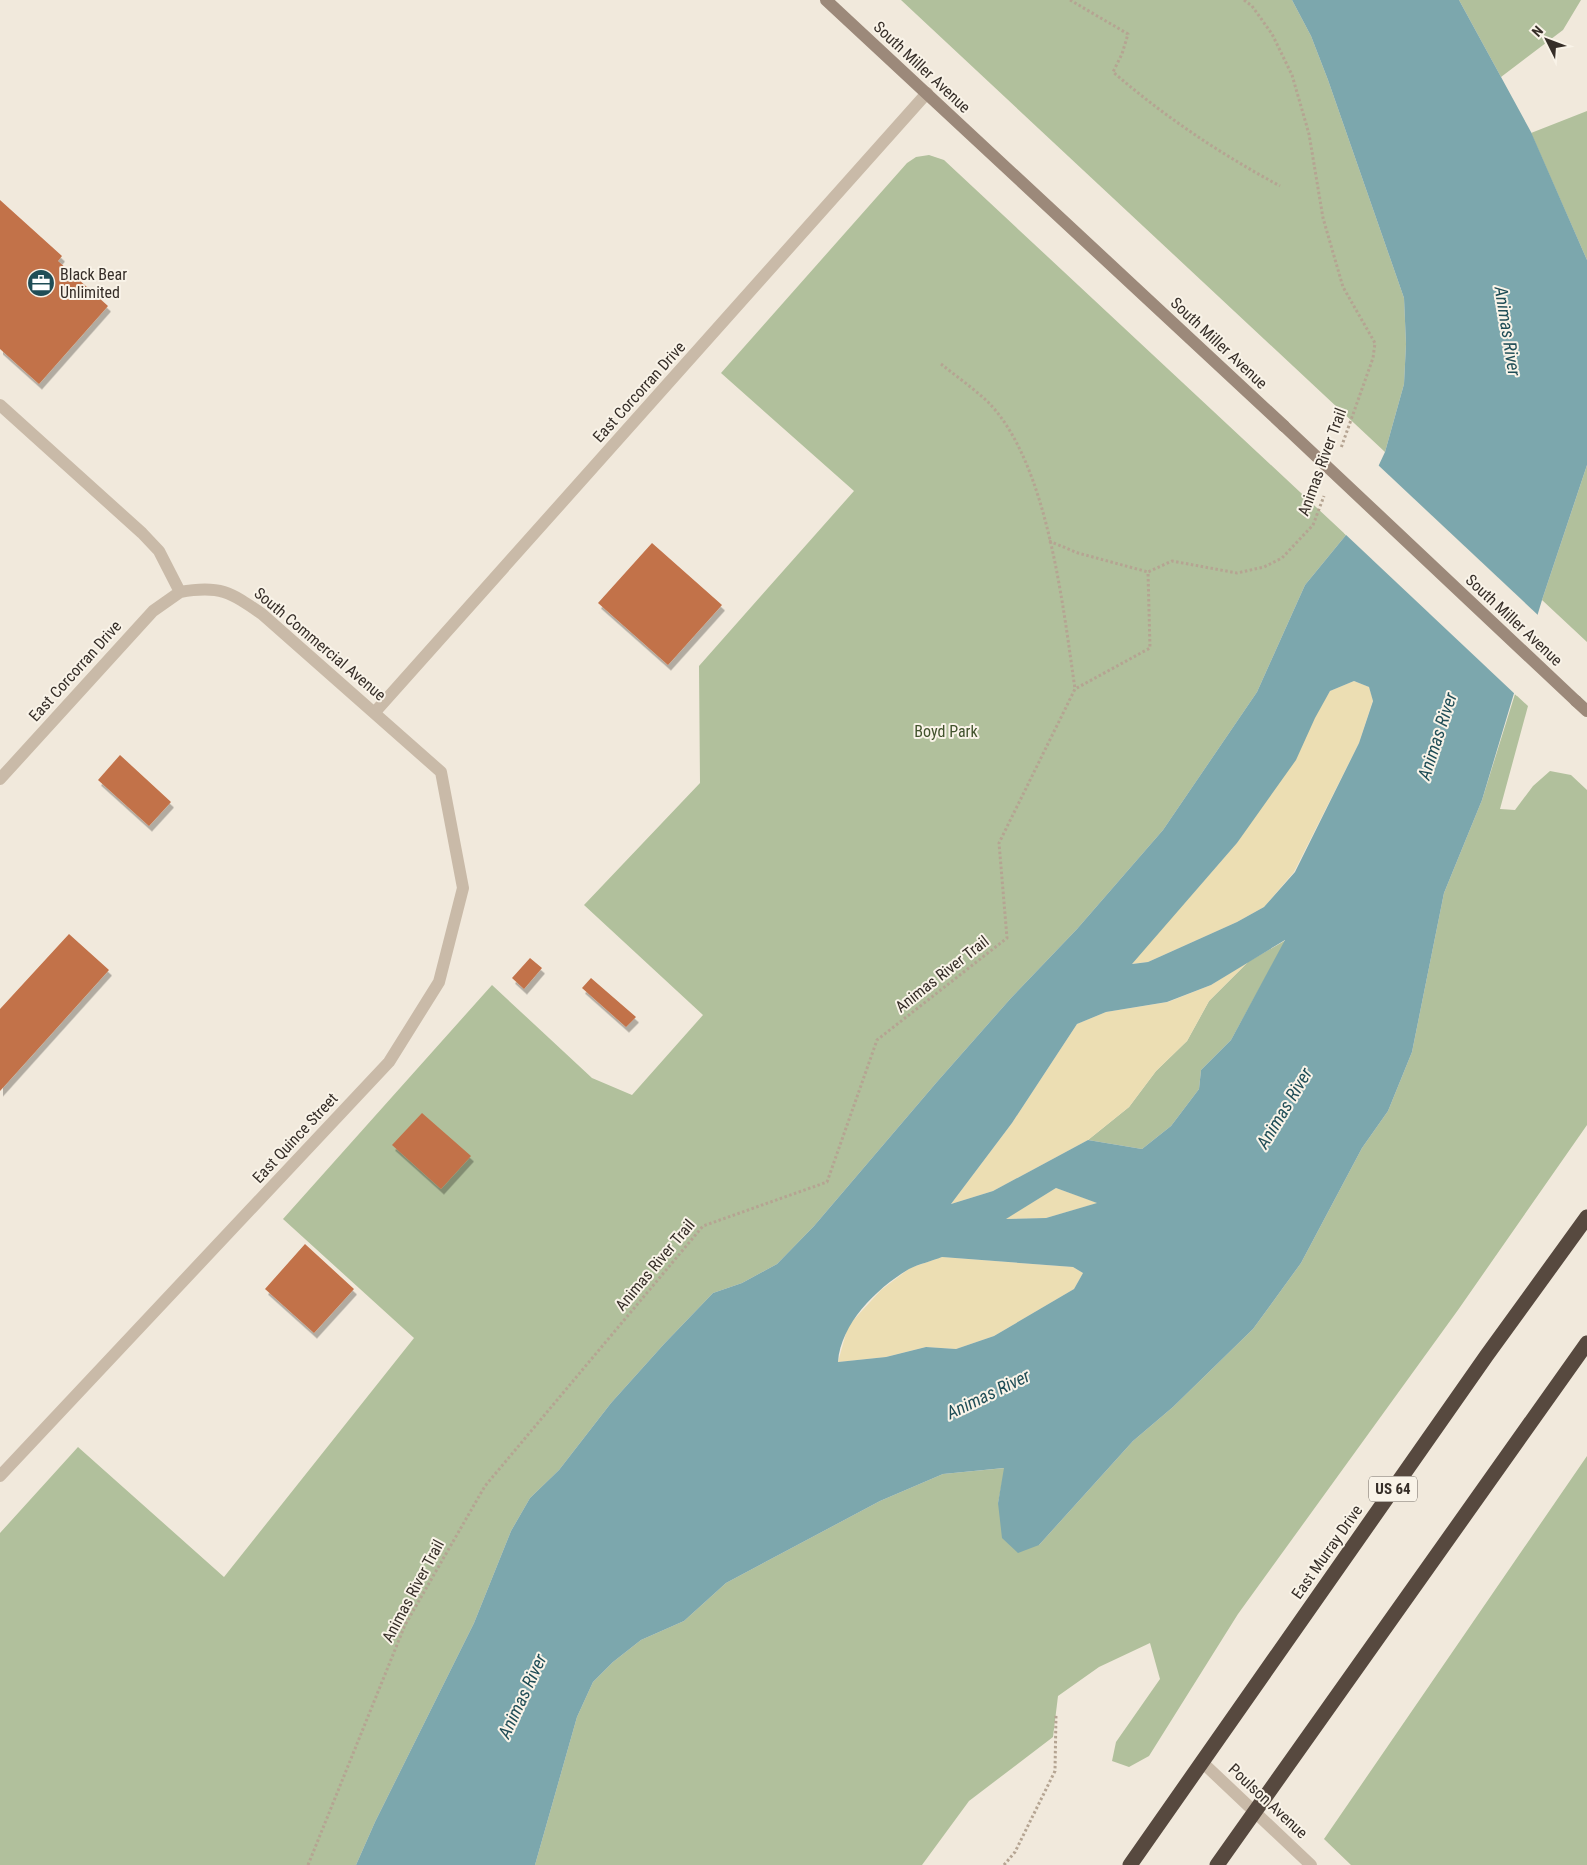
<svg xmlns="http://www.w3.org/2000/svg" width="1587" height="1865" viewBox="0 0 1587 1865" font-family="'Roboto Condensed',sans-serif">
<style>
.green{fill:#b1c09c}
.sand{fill:#ecdeb3}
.water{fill:#7ca7ad;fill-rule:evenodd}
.pier{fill:#f1e9dc}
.building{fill:#c27249;filter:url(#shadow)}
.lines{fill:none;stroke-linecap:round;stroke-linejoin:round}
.path{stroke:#b5a492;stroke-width:3;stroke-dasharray:2.5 2.5;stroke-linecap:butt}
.street{stroke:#c9baa8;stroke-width:12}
.secondary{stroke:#9c897a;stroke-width:12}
.highway{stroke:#57493f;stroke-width:15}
.secondary-bridge{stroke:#9c897a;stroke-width:12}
.labels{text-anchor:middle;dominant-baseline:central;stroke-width:4;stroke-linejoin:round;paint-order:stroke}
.shield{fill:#f9f3e8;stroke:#706962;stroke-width:1}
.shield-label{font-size:15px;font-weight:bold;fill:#362e28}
.street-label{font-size:16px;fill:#362e28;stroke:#f9f3e8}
.poi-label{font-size:16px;fill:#362e28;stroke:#f9f3e8;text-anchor:start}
.park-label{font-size:16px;fill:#42532d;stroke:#f9f3e8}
.water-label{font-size:18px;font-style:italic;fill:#1f4d56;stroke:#f9f3e8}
</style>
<defs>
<filter id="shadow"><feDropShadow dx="3" dy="5.5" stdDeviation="0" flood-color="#0004"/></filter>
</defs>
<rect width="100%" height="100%" fill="#f1e9dc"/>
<!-- green -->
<path class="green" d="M901,0H1292L1311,36L1328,80L1404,298L1406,344L1404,384L1385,452Z
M1459,0H1581L1563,30L1501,77Z
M1587,111V260L1531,133Z
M929,155L944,160L1346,535L1305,585L1257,692L1163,830L1077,929L1011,998L936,1083L814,1226L777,1264L742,1283L713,1293L664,1344L611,1403L559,1470L530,1498L511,1531L474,1623L375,1822L356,1865H0V1533L78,1447L224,1577L414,1338L283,1219L492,985L592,1078L632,1095L703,1015L584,905L700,783L699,666L854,491L721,373L907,163L916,157Z
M1587,465V642L1542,600Z
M1515,694L1528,706L1500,809L1515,810L1533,786L1550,771L1571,775L1587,790V1125L1458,1310L1238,1614L1149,1756L1129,1767L1112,1761L1116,1742L1160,1679L1150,1643L1099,1667L1058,1696L1053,1737L969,1801L922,1865H535L577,1717L593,1682L613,1662L641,1640L684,1621L726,1583L880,1501L943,1474L1005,1468L998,1503L1039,1545L1133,1441L1173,1407L1253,1329L1301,1263L1362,1148L1388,1111L1412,1052L1444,893L1482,800Z
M1286,940L1231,1040L1201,1070L1199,1089L1171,1126L1142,1149L1088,1140L1129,1107L1156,1071L1187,1041L1209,1001L1248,962Z
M1587,1456V1865H1351L1324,1839Z"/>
<!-- sand -->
<path class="sand" d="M1354,681L1369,687L1373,700L1359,743L1294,872L1264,907L1237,922L1148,962L1131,964L1237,843L1330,691Z
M1248,962L1209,1001L1187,1041L1156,1071L1129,1107L1088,1140L993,1191L951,1204L1012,1123L1077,1024L1106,1012L1168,1002L1211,985Z
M1056,1188L1098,1203L1046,1218L1005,1219Z
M942,1257L1073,1267L1083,1273L1074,1289L994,1336L956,1349L926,1347L886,1357L838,1362L848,1326L881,1290L910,1268Z"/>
<!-- water -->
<path class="water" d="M1292,0H1459L1531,132L1587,260V465L1542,600L1482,800L1444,893L1412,1052L1388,1111L1362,1148L1301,1263L1253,1329L1173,1407L1133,1441L1039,1545L1018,1553L1002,1538L998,1503L1004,1468L943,1474L880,1501L726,1583L684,1621L641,1640L613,1662L593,1682L577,1717L535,1865H356L375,1822L474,1623L511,1531L530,1498L559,1470L611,1403L664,1344L713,1293L742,1283L777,1264L814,1226L936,1083L1011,998L1077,929L1163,830L1257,692L1305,585L1346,535L1385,452L1404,384L1406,344L1404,298L1328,80L1311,36ZM1354,681L1369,687L1373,701L1359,743L1295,872L1264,907L1237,922L1148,962L1132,964L1237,843L1296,760L1315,718L1330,691ZM1285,940L1231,1040L1201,1070L1199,1089L1171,1126L1142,1149L1088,1140L993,1191L951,1204L1012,1123L1077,1024L1106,1012L1167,1002L1211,985ZM1056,1188L1097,1203L1046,1218L1006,1219ZM942,1257L1073,1267L1083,1273L1074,1289L994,1336L956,1349L926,1347L886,1357L838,1362C841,1323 877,1288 909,1269C919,1264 932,1261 942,1257Z"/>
<!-- pier -->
<path class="pier" d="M1377,464L1540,617L1517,696L1344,533Z"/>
<!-- building -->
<path class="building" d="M0,200L62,256L58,261L108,306L39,384L0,349Z
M652,543L722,605L668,665L598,603Z
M120,755L171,802L149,826L98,780Z
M69,934L109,970L0,1091V1009Z
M530,958L542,968L524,989L512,978Z
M591,978L636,1017L626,1027L582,988Z
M422,1113L471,1156L441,1189L392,1145Z
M305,1244L354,1289L314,1333L265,1289Z"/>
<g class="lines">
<!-- path -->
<path class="path" d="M1070,0L1128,34L1122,54L1113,72C1165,117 1219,153 1280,186
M1244,0L1252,6L1272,34L1292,75L1309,134L1323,218L1343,287L1375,343L1373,358L1341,448
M941,364C956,376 973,388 988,402C1048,463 1063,607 1075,689
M1049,541L1078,553L1148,572
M308,1865L405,1625L485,1486L703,1226L827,1182L877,1040L1007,938L999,843L1075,689L1150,648L1148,572L1172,561L1237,573L1264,567L1282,558L1313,525L1324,496
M1004,1865L1015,1852L1055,1771L1056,1714"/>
<!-- street -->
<path class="street" d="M0,405L142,533L159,551L180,592C220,585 230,592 262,614L441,772L463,888L439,982L389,1062L0,1476
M375,712L927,93
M0,779L153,611L180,592
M1202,1762L1311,1865"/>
<!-- secondary -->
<path class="secondary" d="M826,0L1284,426
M1576,701L1587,711"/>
<!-- highway -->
<path class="highway" d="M1130,1865L1487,1355L1587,1217
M1217,1865L1587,1343"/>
<!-- secondary-bridge -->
<path class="secondary-bridge" d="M1284,426L1576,701"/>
</g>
<!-- icons -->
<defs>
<g id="office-disc" transform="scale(1.4375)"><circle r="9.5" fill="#1f4d56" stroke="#f9f3e8"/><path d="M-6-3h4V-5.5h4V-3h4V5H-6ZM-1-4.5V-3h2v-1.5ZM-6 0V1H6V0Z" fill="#fff"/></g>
</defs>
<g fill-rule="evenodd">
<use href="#office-disc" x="41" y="283"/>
</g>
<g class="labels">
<!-- shield labels -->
<rect class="shield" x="1369" y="1476.5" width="48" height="25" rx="4"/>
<g class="shield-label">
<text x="1393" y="1489">US 64</text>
</g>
<!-- street labels -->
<g class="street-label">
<text transform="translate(922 67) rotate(43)">South Miller Avenue</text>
<text transform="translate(1219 343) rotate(43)">South Miller Avenue</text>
<text transform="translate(639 392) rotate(-48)">East Corcorran Drive</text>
<text transform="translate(1322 462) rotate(-70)">Animas River Trail</text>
<text transform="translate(1514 620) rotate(43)">South Miller Avenue</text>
<text transform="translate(320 644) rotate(40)">South Commercial Avenue</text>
<text transform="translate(75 671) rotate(-48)">East Corcorran Drive</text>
<text transform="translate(942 974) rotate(-38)">Animas River Trail</text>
<text transform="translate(295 1138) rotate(-47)">East Quince Street</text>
<text transform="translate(655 1265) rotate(-50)">Animas River Trail</text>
<text transform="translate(1327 1552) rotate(-55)">East Murray Drive</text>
<text transform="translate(413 1591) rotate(-62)">Animas River Trail</text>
<text transform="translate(1268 1801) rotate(43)">Poulson Avenue</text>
</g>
<!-- poi labels -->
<g class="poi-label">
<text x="60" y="274">Black Bear<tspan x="60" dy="18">Unlimited</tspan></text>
</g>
<!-- park labels -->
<g class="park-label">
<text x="946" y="731">Boyd Park</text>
</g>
<!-- water labels -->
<g class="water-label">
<text transform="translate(1508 331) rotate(81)">Animas River</text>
<text transform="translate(1437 736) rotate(-72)">Animas River</text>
<text transform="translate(1284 1108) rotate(-59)">Animas River</text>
<text transform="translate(988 1394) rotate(-26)">Animas River</text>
<text transform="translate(522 1696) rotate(-65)">Animas River</text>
</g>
</g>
<!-- north arrow -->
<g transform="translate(1547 40) rotate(312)" stroke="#f9f3e8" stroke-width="4" paint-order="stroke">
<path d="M0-4L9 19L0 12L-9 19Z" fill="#362e28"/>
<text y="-8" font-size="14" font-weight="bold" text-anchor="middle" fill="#362e28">N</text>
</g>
</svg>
